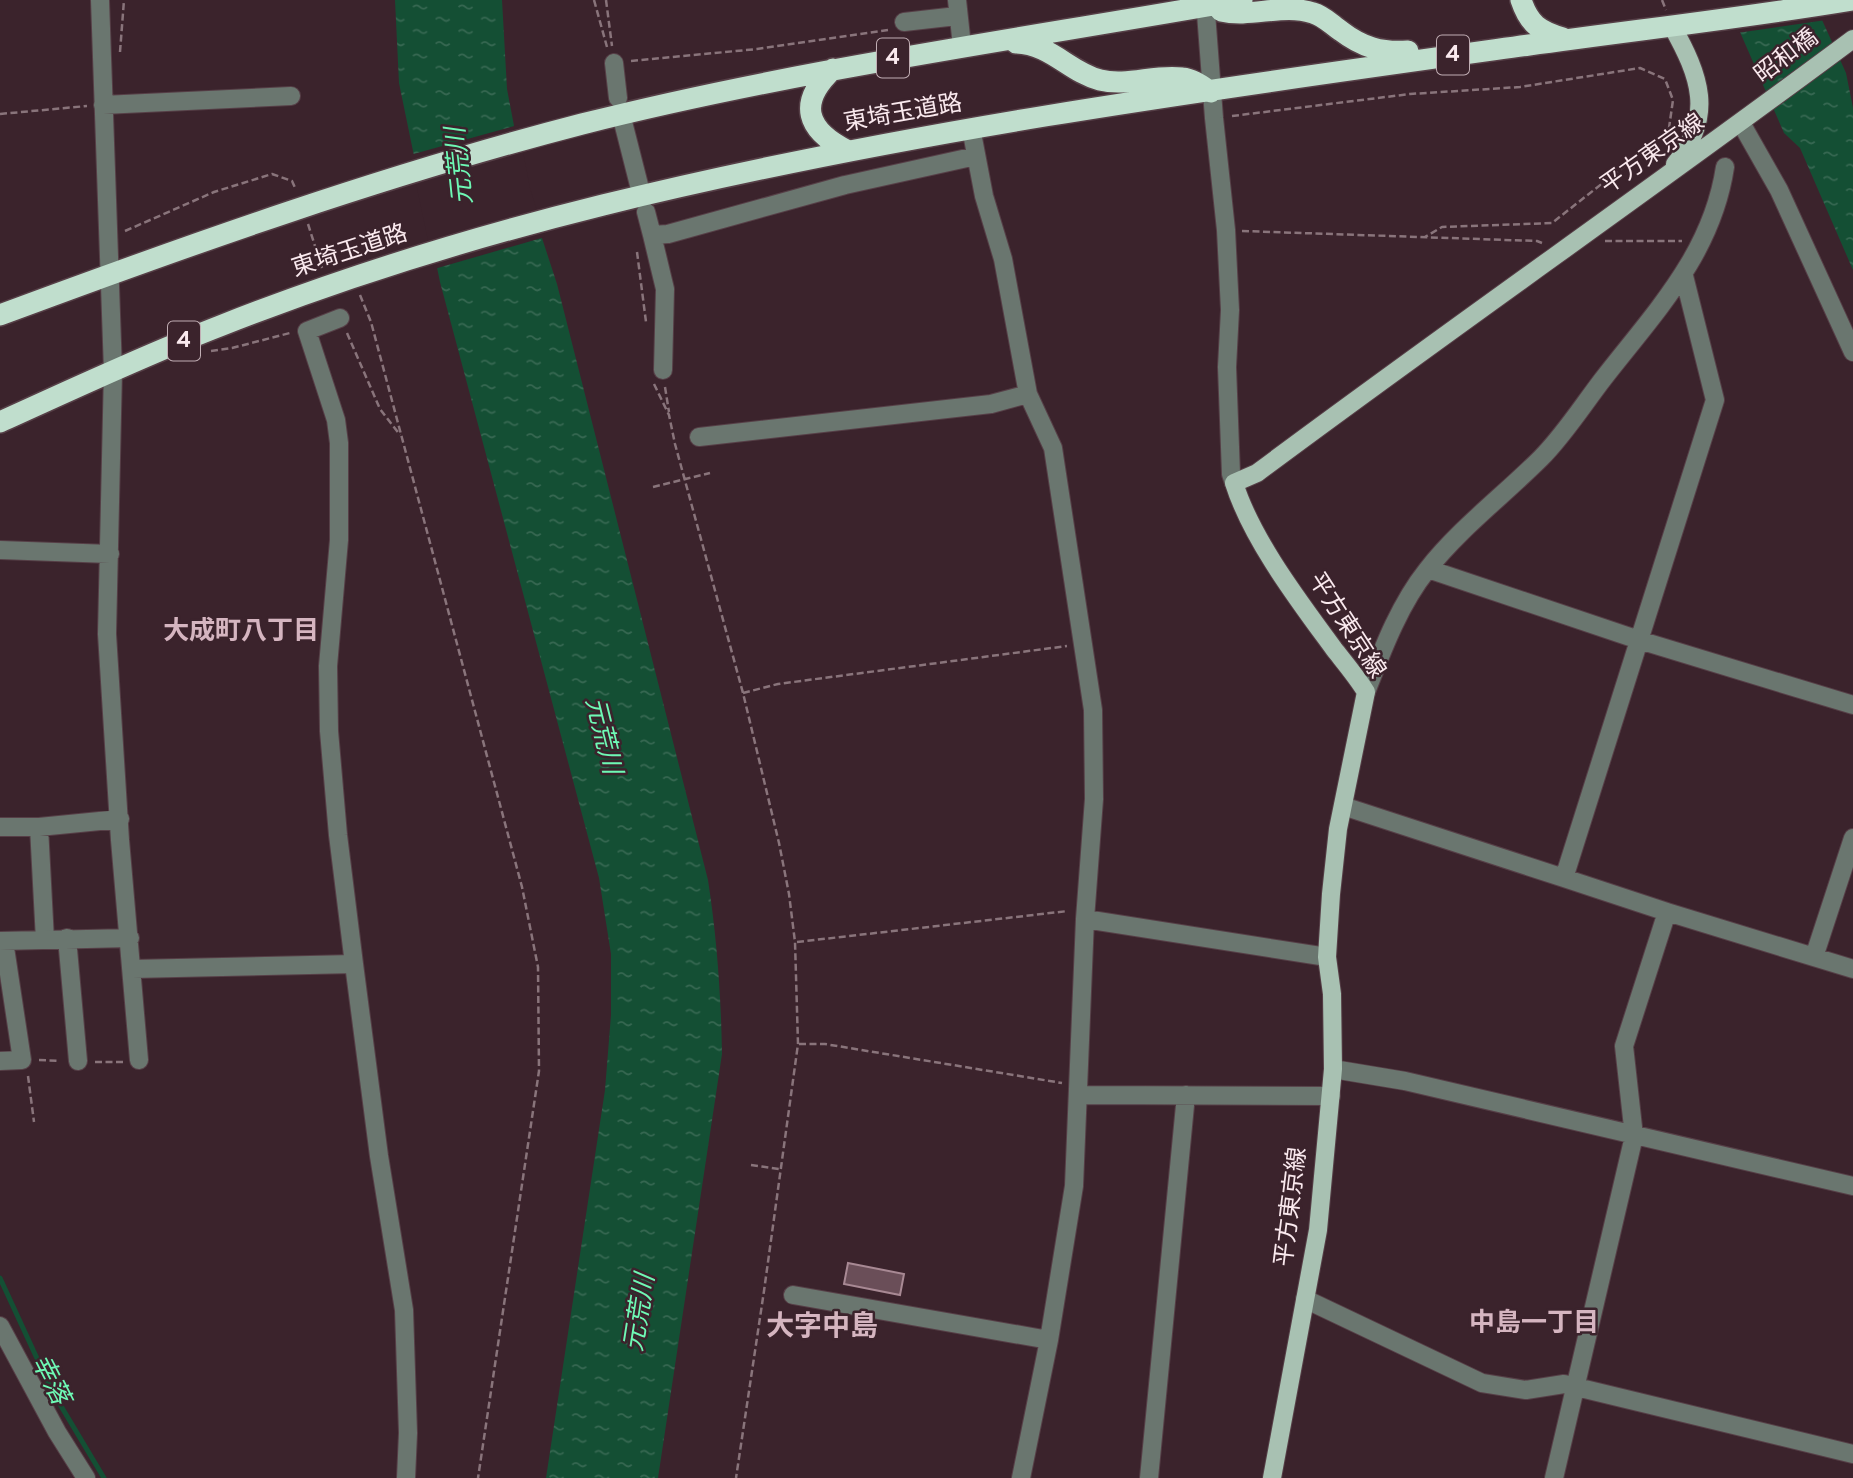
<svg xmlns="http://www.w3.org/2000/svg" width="1853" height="1478" viewBox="0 0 1853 1478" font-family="Overpass,'Noto Sans JP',sans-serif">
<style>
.water{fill:url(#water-ripples)}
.pier{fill:#3b232c}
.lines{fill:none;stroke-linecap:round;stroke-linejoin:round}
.stream{stroke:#144f34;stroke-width:5}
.building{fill:#6a4e58;stroke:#a88994;stroke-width:2}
.minor-casing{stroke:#563f47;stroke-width:20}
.major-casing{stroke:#563f47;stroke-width:20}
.highway-casing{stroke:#563f47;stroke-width:24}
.path{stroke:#89747b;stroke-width:2.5;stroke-dasharray:7 3.5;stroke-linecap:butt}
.minor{stroke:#6a766f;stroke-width:18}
.major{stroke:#a8c1b2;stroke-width:18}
.highway{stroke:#c0decd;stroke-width:21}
.labels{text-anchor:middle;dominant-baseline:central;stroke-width:5;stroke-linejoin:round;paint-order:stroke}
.shield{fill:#3b232c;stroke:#c1aeb4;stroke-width:2}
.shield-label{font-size:23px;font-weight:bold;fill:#fae9ee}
.street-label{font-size:24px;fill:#fae9ee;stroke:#3b232c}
.water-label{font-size:26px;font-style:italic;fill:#6ef9b5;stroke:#3b232c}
.neighbourhood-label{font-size:26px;font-weight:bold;fill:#d5b5c0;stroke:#3b232c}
.quarter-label{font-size:28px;font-weight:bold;fill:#d5b5c0;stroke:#3b232c}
</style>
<defs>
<pattern id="water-ripples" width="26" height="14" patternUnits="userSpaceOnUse" patternTransform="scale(1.75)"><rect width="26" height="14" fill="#144f34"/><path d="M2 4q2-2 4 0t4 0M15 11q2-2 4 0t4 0" fill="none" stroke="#376852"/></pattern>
</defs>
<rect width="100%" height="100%" fill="#3b232c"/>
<!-- water -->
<path class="water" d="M395,0H502L507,89L526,189L557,284L708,880C717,939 721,995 722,1054L658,1478H546L605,1090L611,1015V954L599,878L440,282L399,83Z
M1726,0H1813L1846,73L1853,108V270L1800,148L1784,133Z"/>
<!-- pier -->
<path class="pier" d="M1722,0H1817L1826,20L1737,33Z
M518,125L530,188L545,237L434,269L410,155Z"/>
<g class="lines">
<!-- stream -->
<path class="stream" d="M0,1278L52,1391L104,1478"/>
</g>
<!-- building -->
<path class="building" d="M848,1263L904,1274L900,1295L844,1284Z"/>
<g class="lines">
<!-- minor casing -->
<g class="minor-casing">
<path id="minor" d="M100,0L113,371L107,634L120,840L139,1060
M957,0L962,46
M1205,0L1214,118L1226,230L1230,310L1227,367L1231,474L1234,483
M904,22L957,16
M614,63L618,98
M103,105L291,96
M623,122L639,185
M1741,123L1779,190L1853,352
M971,128L984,196L1003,259L1028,394L1053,448L1093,710L1094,799L1085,919L1074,1186L1049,1340L1021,1478
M646,212L652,235L668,234L845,185L976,156
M652,235L665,289L663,370
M340,318L307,331L336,420L339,443V540L328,666L329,731L338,835L354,964L379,1156L404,1310L408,1433L406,1478
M699,437L991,404L1028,394
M0,550L110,554
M1428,569L1639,640L1853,705
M1366,692C1382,651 1399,605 1427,570C1460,528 1503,496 1541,458C1564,435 1583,405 1603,379C1655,312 1712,254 1725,167
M1343,806L1564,878
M0,827H39L120,819
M39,827L45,940
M1667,912L1853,969
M1085,919L1327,957
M67,938L78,1061
M0,941L130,938
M1814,957L1853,838
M132,969L354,964
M0,1061L22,1060L4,941
M1333,1069L1405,1081L1853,1186
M1079,1095L1331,1096
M793,1295L1049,1340
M1305,1299L1482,1383L1526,1390L1564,1384L1853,1454
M0,1326L57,1432L86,1478
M1149,1478L1186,1095
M1554,1478L1634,1136L1624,1046L1667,912L1564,878L1715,400L1684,276"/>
</g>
<!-- major casing -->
<g class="major-casing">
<path id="major" d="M1672,26C1700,76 1715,116 1675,164
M1272,1478L1318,1230L1333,1069L1332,994L1327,957L1331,894L1338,829L1366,692C1357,677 1345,663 1334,649C1299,601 1252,540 1234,483L1257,473C1454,326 1656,186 1853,39"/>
</g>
<!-- highway casing -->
<g class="highway-casing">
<path id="highway" d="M1521,0C1529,24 1539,31 1563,38
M1221,11C1252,18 1283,3 1313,13C1324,16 1332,25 1341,31C1362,47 1381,53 1408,51
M1016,43C1051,44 1069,72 1100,80C1127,87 1155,74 1182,78C1193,79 1202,86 1211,92
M833,69C797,103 806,130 848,151
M0,315C191,244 385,175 582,124C800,69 1022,39 1242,0
M0,422C73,389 145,355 220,326C344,277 474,237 603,205C907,130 1219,88 1529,45C1636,30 1744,18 1852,0"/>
</g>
<!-- path -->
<path class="path" d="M594,0L607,47
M606,0L612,46
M1662,0L1666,10
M120,52L124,0
M631,61L757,49L888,30
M0,114L87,106
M1232,116L1410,94L1520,87L1640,68L1665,79L1673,100L1669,128L1651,145L1552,223L1442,227L1425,237
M308,224L322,268
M125,231L214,192L272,174L292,181L296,190
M1242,231L1537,241L1542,243
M1605,241H1682
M637,252L646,322
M360,295L371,322L402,438L522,887L538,967L539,1071L478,1478
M347,333L380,409L400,435
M211,351L232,348L290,333
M654,384L669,415L675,444L743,693L779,843L789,894L795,942L798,1044L764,1291L736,1478
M665,387L669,412
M653,487L710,473
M743,693L778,684L1067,646
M797,942L1068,911
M799,1044H825L1062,1083
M39,1060L60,1061
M95,1062H123
M28,1076L34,1122
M751,1165L779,1169"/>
<!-- minor -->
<use href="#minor" class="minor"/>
<!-- major -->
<use href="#major" class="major"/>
<!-- highway -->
<use href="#highway" class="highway"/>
</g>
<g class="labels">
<!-- shield labels -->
<g class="shield">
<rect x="1437" y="35.5" width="32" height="39" rx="5"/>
<rect x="877" y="38.5" width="32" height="39" rx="5"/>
<rect x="168" y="321.5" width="32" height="39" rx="5"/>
</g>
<g class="shield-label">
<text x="1453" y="55">4</text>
<text x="893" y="58">4</text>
<text x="184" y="341">4</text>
</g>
<!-- street labels -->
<g class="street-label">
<text transform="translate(1787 57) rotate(-37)">昭和橋</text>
<text transform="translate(903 114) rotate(-10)">東埼玉道路</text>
<text transform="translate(1653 155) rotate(-35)">平方東京線</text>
<text transform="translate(350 252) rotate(-18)">東埼玉道路</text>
<text transform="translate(1346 626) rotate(57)">平方東京線</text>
<text transform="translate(1292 1207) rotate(-83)">平方東京線</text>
</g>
<!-- water labels -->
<g class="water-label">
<text transform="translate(461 166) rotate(-96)">元荒川</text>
<text transform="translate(602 736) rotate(76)">元荒川</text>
<text transform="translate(641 1313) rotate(-81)">元荒川</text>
<text transform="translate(49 1380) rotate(63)">幸落</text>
</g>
<!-- neighbourhood labels -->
<g class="neighbourhood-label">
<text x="241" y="632">大成町八丁目</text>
<text x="1534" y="1324">中島一丁目</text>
</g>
<!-- quarter labels -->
<g class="quarter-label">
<text x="822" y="1328">大字中島</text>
</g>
</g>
</svg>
